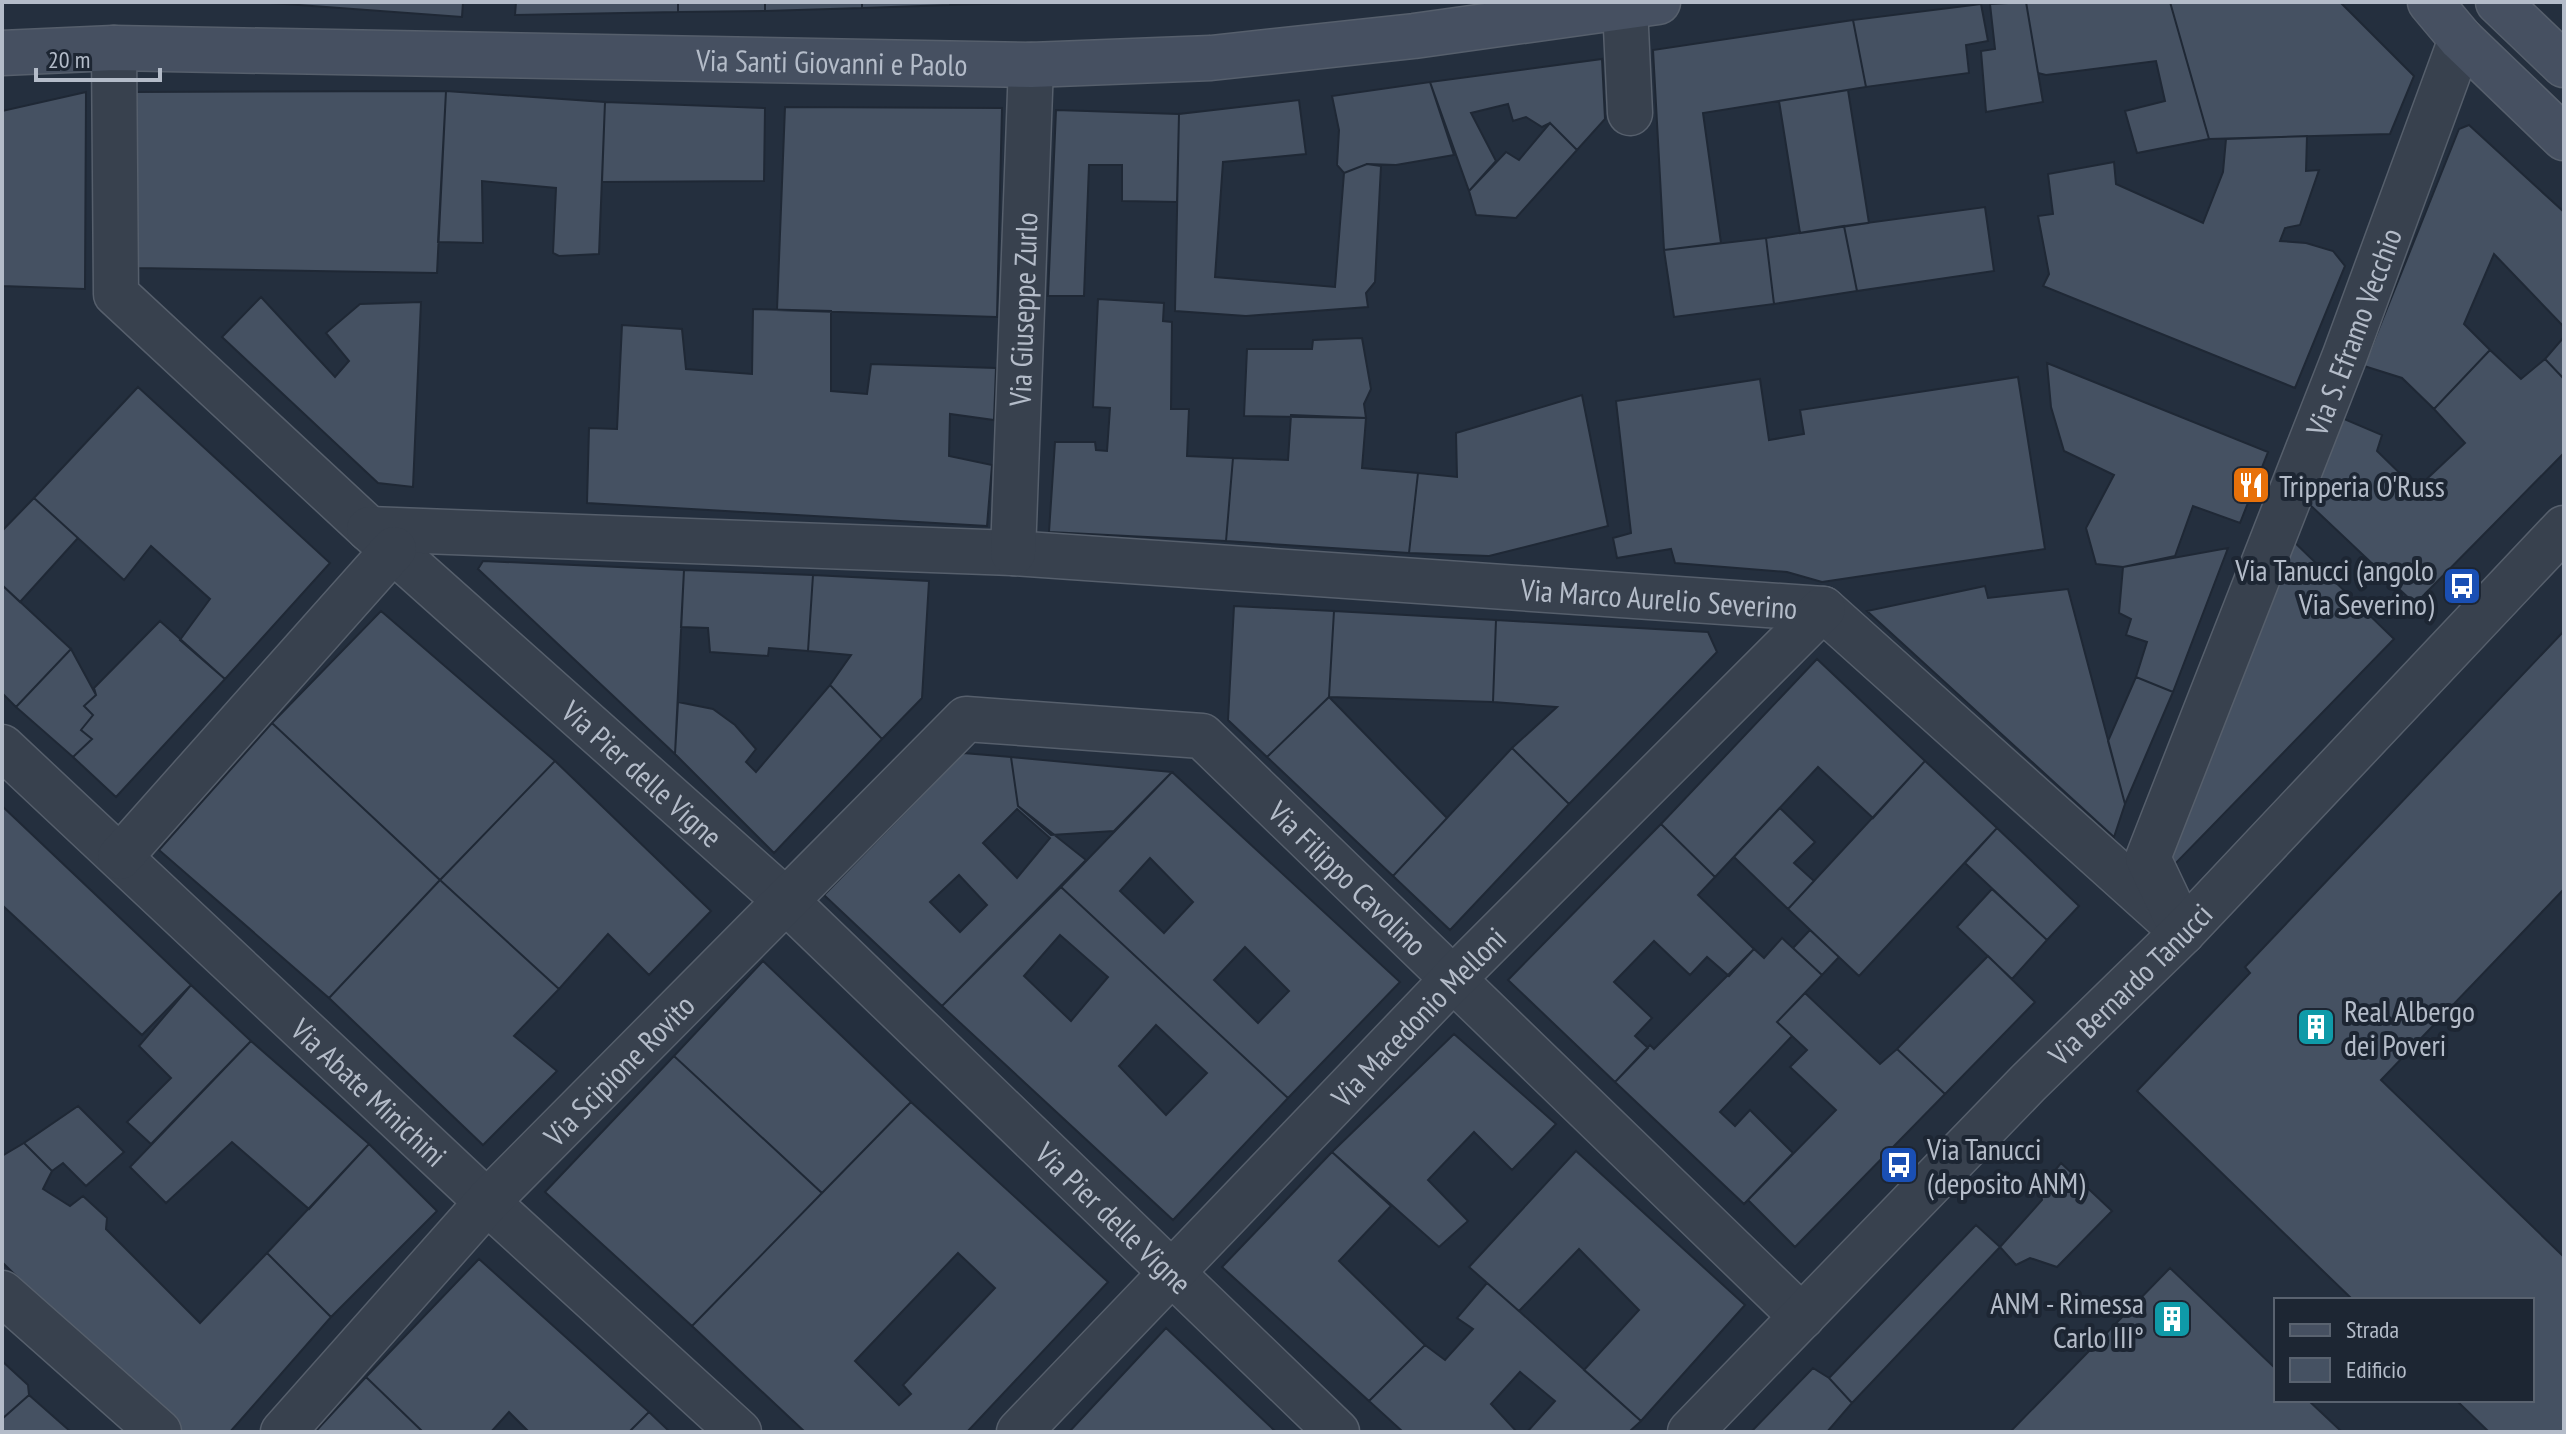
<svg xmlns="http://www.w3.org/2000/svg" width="2566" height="1434" viewBox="0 0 2566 1434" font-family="'PT Sans Narrow',sans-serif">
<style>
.building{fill:#455162;stroke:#1f2835;stroke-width:2;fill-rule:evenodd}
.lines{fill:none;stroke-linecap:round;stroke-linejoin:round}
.minor-casing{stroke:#565f6c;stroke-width:47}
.secondary-casing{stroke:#565f6c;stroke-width:47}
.minor{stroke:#38414e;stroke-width:44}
.secondary{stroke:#465061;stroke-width:44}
.labels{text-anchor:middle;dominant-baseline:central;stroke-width:8;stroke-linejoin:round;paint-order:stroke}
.street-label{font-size:30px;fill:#b4bcc9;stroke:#1d2633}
.poi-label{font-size:30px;fill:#b4bcc9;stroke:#1d2633;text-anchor:start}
</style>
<rect width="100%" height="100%" fill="#242f3e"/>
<!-- building -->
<path class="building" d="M258,2H463L462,17Z
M516,2H678V12L515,15Z
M678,2H765V11L678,12Z
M765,2H862V8L765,11Z
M862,2H950V5L862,8Z
M950,2H1046L950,5Z
M2026,2H2170L2209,139L2137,153L2125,111L2165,101L2156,61L2046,75L2038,73Z
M2026,2L2043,102L1986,112L1981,51L1995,49L1990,4Z
M2170,2H2340L2414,76L2390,134L2209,139Z
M1981,4L1988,41L1966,45L1969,73L1866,87L1853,20Z
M1853,20L1866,87L1703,113L1721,243L1664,250L1653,50Z
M1602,59L1605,119L1577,150L1550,123L1542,127L1526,117L1513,121L1508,104L1471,113L1496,161L1469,191L1430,82Z
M1430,82L1454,155L1396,165L1367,164L1344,173L1337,165L1339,130L1332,96Z
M1848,90L1869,223L1800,233L1779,101Z
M446,91L437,273L135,268L130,92Z
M446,91L605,102L599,254L559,256L553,253L556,188L482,181L483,243L438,242Z
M86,92L85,289L2,286V111Z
M1299,100L1306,154L1223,162L1215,277L1335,287L1344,173L1367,164L1381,166L1375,282L1366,293L1368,307L1246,316L1175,311L1179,114Z
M605,102L765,108L764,181L602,182Z
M785,107L1002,108L997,317L777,310Z
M1056,110L1179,114L1177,202L1122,201V165H1089L1084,296H1048Z
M1550,123L1577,150L1516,218L1476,215L1469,191L1506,152L1519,160Z
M2469,125L2564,212V327L2494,254L2464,324L2490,350L2434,409L2402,378L2364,366L2459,129Z
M2307,136L2306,171L2319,170L2300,225L2285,228L2280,241L2306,243L2333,251L2345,266L2295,388L2043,286L2049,274L2038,216L2053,214L2048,174L2114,162L2116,184L2203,223L2223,172L2226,139Z
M1985,207L1994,271L1857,291L1844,226Z
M1844,226L1857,291L1774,304L1766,238Z
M1766,238L1774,304L1674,317L1664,250Z
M261,297L335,377L349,361L326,333L360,304L421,302L413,487L378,483L222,337Z
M1098,299L1164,303L1163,321L1172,322L1171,409H1189L1187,456L1233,458L1226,541L1049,532L1055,442H1095L1096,450L1107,451L1110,408L1093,407Z
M753,309L831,311V391L867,394L871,364L996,368L994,420L950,414L949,456L992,465L987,526L587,503L589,428L617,429L622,325L682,329L686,369L752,374Z
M2564,337V379L2545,359Z
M1362,338L1371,389L1364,404L1366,418L1244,416L1247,349H1312L1313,340Z
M2490,350L2521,379L2545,359L2564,379V453L2415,604L2307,502L2342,418L2382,435L2377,451L2416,489L2465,443L2434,409Z
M2047,363L2268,452L2240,523L2193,506L2175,556L2123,567L2096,564L2086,528L2114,475L2064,451L2051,407Z
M2018,377L2045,549L1822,582L1787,572L1675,563L1671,549L1617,558L1613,538L1631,533L1616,401L1760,379L1769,440L1804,434L1800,410Z
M138,387L330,563L225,679L180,640L210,599L151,546L124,580L34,498Z
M1582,395L1608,526L1489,556L1409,553L1418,473L1457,477L1456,433Z
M1291,415L1366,418L1362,468L1418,473L1409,553L1226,541L1233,458L1288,460Z
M34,498L78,538L20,602L2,585V531Z
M2287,535L2394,639L2173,866L2159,854Z
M2228,548L2173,692L2136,677L2147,642L2126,635L2131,619L2119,613L2123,567Z
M483,561L684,570L675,754L478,569Z
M684,570L813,575L808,651L769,648L768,656L710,652L708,628L681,627Z
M813,575L929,581L922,698L882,739L830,685L851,655L808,651Z
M2,585L71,649L16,707L2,693Z
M1985,586L1988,598L2068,589L2125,804L2114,837L1867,611Z
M1234,606L1334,611L1329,697L1267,757L1228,720Z
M381,611L555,761L440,880L272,723Z
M1334,611L1496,620L1493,702L1329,697Z
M1496,620L1708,632L1717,652L1569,804L1512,748L1557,707L1493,702Z
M160,621L225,679L116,797L73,757L92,739L81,730L93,715L84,706L96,695L94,688Z
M2564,631V889L2381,1080L2564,1257V1432H2489L2456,1400H2532V1300H2353L2137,1091L2250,973L2245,967Z
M71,649L96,695L84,706L93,715L81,730L92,739L73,757L16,707Z
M1817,659L1925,761L1873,818L1818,767L1715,877L1661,824Z
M2136,677L2173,692L2125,804L2108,741Z
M830,685L882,739L774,853L675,754L678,702L713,709L735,725L756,749L746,762L756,772Z
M1329,697L1447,818L1393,876L1267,757Z
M272,723L440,880L329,998L159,850Z
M1512,748L1569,804L1450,930L1393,876Z
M963,753L1011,757L1018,806L1086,860L942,1006L824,895ZM1017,809L1050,838L1017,878L983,843ZM959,875L987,905L960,932L930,902Z
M1011,757L1172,772L1114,831L1051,835L1018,806Z
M555,761L711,911L649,975L608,934L559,989L440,880Z
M1925,761L1997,828L1859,976L1788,909Z
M1172,772L1400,982L1288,1098L1061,887ZM1150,858L1193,902L1164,933L1120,891ZM1245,947L1289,991L1258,1023L1214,980Z
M2,806L191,985L142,1035L2,905Z
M1780,808L1815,842L1794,863L1814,881L1788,909L1734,857Z
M1661,824L1715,877L1698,895L1754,949L1729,976L1707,957L1690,975L1654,941L1614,982L1652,1018L1635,1036L1648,1048L1615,1082L1508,980Z
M1997,828L2079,906L2047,940L1965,863Z
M440,880L559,989L514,1036L557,1071L483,1145L329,998Z
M1061,887L1288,1098L1173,1220L942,1006ZM1060,935L1108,977L1071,1021L1024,976ZM1156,1025L1207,1073L1166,1115L1119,1066Z
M1992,889L2047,940L2012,979L1957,927Z
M1810,930L1839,957L1822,975L1793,948Z
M1782,938L1822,975L1777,1022L1792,1036L1720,1112L1735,1126L1750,1110L1793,1153L1744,1204L1615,1082L1650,1045L1654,1049L1754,949L1764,958Z
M1988,956L2035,1002L1945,1094L1897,1049Z
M763,961L911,1102L822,1193L674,1056Z
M191,985L251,1041L151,1144L127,1122L171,1078L139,1046Z
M1805,993L1880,1064L1897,1049L1945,1094L1795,1247L1748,1200L1836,1110L1790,1067L1807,1050L1777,1022Z
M1454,1034L1556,1124L1512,1170L1474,1132L1428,1180L1468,1221L1439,1247L1332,1152Z
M251,1041L369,1144L309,1209L232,1142L166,1203L130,1167Z
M674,1056L822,1193L692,1326L545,1192Z
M911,1102L1108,1282L967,1432H805L692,1326ZM958,1253L995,1288L903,1385L911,1394L899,1405L855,1361Z
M78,1106L124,1152L86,1186L63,1163L52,1171L24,1143Z
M24,1143L52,1171L43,1189L70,1206L83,1196L107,1218L106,1229L200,1323L267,1253L331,1317L230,1432H175L2,1262V1156Z
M369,1144L437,1211L331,1317L267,1253Z
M1576,1151L1745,1305L1641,1421L1584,1370L1639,1310L1579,1249L1519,1311L1469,1267Z
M1332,1152L1391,1206L1339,1261L1425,1345L1369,1401L1222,1267Z
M2061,1163L2112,1211L2057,1267L2030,1258L2016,1265L2000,1247L2042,1200L2040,1189Z
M1976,1225L2000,1247L1852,1403L1829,1378Z
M479,1259L649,1412L629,1432H529L509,1412L491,1432H423L366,1377Z
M2170,1268L2276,1369V1400H2308L2342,1432H2010Z
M1487,1283L1519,1311L1641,1421L1629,1432H1527L1555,1401L1520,1372L1491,1404L1517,1432H1403L1369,1401L1425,1345L1445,1360L1473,1329L1457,1318Z
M1166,1328L1276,1432H1069Z
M2,1361L28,1385L29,1395L2,1419Z
M1813,1368L1829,1378L1852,1403L1827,1432H1751Z
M366,1377L423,1432H315Z
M29,1395L71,1432H2V1419Z
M649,1412L670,1432H629Z"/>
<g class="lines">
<!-- minor casing -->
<g class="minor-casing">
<g id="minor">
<path d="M1625,7L1630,113"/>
<path id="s1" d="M114,48L116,294L369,529L784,899L1337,1432"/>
<path id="s2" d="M369,529L1013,553L1823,609L2183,932"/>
<path id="s3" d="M1013,553L1031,65"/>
<path id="s4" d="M2,747L487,1202L739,1432"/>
<path d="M120,857L394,549"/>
<path id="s5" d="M2175,915L2148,858L2345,355L2461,39"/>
<path d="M2,1293L159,1432"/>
<path id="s6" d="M283,1432L487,1202L966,719L1202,736L1802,1317"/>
<path id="s7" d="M1019,1432L1454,978L1823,609"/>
<path id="s8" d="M1690,1432L2028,1083L2183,932L2564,528"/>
</g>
</g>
<!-- secondary casing -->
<g class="secondary-casing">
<g id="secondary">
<path d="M2430,2L2461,39L2564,138"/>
<path d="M2498,2L2564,65"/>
<path id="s9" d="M2,53L114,48L1031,65L1211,58L1414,36L1658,2"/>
</g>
</g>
<!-- minor -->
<use href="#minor" class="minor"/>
<!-- secondary -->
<use href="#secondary" class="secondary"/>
</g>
<!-- icons -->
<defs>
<g id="restaurant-square" transform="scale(2)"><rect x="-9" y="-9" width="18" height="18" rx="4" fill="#e8710a" stroke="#1d2633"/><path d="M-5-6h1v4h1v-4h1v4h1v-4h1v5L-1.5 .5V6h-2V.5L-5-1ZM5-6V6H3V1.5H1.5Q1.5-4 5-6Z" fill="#fff"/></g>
<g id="bus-square" transform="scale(2)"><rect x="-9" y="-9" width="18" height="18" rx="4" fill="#1a4fb4" stroke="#1d2633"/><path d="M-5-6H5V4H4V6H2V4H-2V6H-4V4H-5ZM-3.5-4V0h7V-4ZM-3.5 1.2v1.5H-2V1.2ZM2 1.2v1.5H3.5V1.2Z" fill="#fff"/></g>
<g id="building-square" transform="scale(2)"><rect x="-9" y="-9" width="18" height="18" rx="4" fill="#0f9aa8" stroke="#1d2633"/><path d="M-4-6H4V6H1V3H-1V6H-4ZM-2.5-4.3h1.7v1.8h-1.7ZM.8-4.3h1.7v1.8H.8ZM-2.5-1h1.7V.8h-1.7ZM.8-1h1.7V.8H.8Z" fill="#fff"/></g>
</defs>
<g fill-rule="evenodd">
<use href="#restaurant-square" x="2251" y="485"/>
<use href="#bus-square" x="2462" y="586"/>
<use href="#building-square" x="2316" y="1027"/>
<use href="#bus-square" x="1899" y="1165"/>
<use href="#building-square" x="2172" y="1319"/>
</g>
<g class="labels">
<!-- street labels -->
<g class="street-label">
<text stroke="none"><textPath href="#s9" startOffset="830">Via Santi Giovanni e Paolo</textPath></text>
<text stroke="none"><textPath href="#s3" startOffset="244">Via Giuseppe Zurlo</textPath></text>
<text stroke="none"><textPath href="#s5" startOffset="628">Via S. Eframo Vecchio</textPath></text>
<text stroke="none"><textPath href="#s2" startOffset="1292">Via Marco Aurelio Severino</textPath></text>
<text stroke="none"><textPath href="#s1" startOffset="958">Via Pier delle Vigne</textPath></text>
<text stroke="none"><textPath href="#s6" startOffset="1428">Via Filippo Cavolino</textPath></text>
<text stroke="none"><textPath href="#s8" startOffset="628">Via Bernardo Tanucci</textPath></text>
<text stroke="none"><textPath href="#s7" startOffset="576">Via Macedonio Melloni</textPath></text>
<text stroke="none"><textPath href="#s6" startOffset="494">Via Scipione Rovito</textPath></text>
<text stroke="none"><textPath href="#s4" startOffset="504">Via Abate Minichini</textPath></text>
<text stroke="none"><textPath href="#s1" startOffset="1606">Via Pier delle Vigne</textPath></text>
</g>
<!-- poi labels -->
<g class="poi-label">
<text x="2279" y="485">Tripperia O'Russ</text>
<text x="2434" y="569" text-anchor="end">Via Tanucci (angolo<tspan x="2434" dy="34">Via Severino)</tspan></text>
<text x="2344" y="1010">Real Albergo<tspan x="2344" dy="34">dei Poveri</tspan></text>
<text x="1927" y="1148">Via Tanucci<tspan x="1927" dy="34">(deposito ANM)</tspan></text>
<text x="2144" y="1302" text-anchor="end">ANM - Rimessa<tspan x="2144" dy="34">Carlo III°</tspan></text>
</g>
</g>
<!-- border -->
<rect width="2566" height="1434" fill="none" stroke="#b4bcc9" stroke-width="8"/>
<!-- legend -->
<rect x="2274" y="1298" width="260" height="104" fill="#1d2633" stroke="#59626f" stroke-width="2"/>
<rect x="2290" y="1324" width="40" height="12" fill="#465061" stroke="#59626f" stroke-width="2"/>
<text x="2346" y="1338" font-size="24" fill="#b4bcc9">Strada</text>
<rect x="2290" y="1358" width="40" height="24" fill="#455162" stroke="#59626f" stroke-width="2"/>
<text x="2346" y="1378" font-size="24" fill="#b4bcc9">Edificio</text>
<!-- scale -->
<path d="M36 68v12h124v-12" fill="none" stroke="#b4bcc9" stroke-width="4"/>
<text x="48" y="68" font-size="24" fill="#b4bcc9" stroke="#1d2633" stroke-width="6" paint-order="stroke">20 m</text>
</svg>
